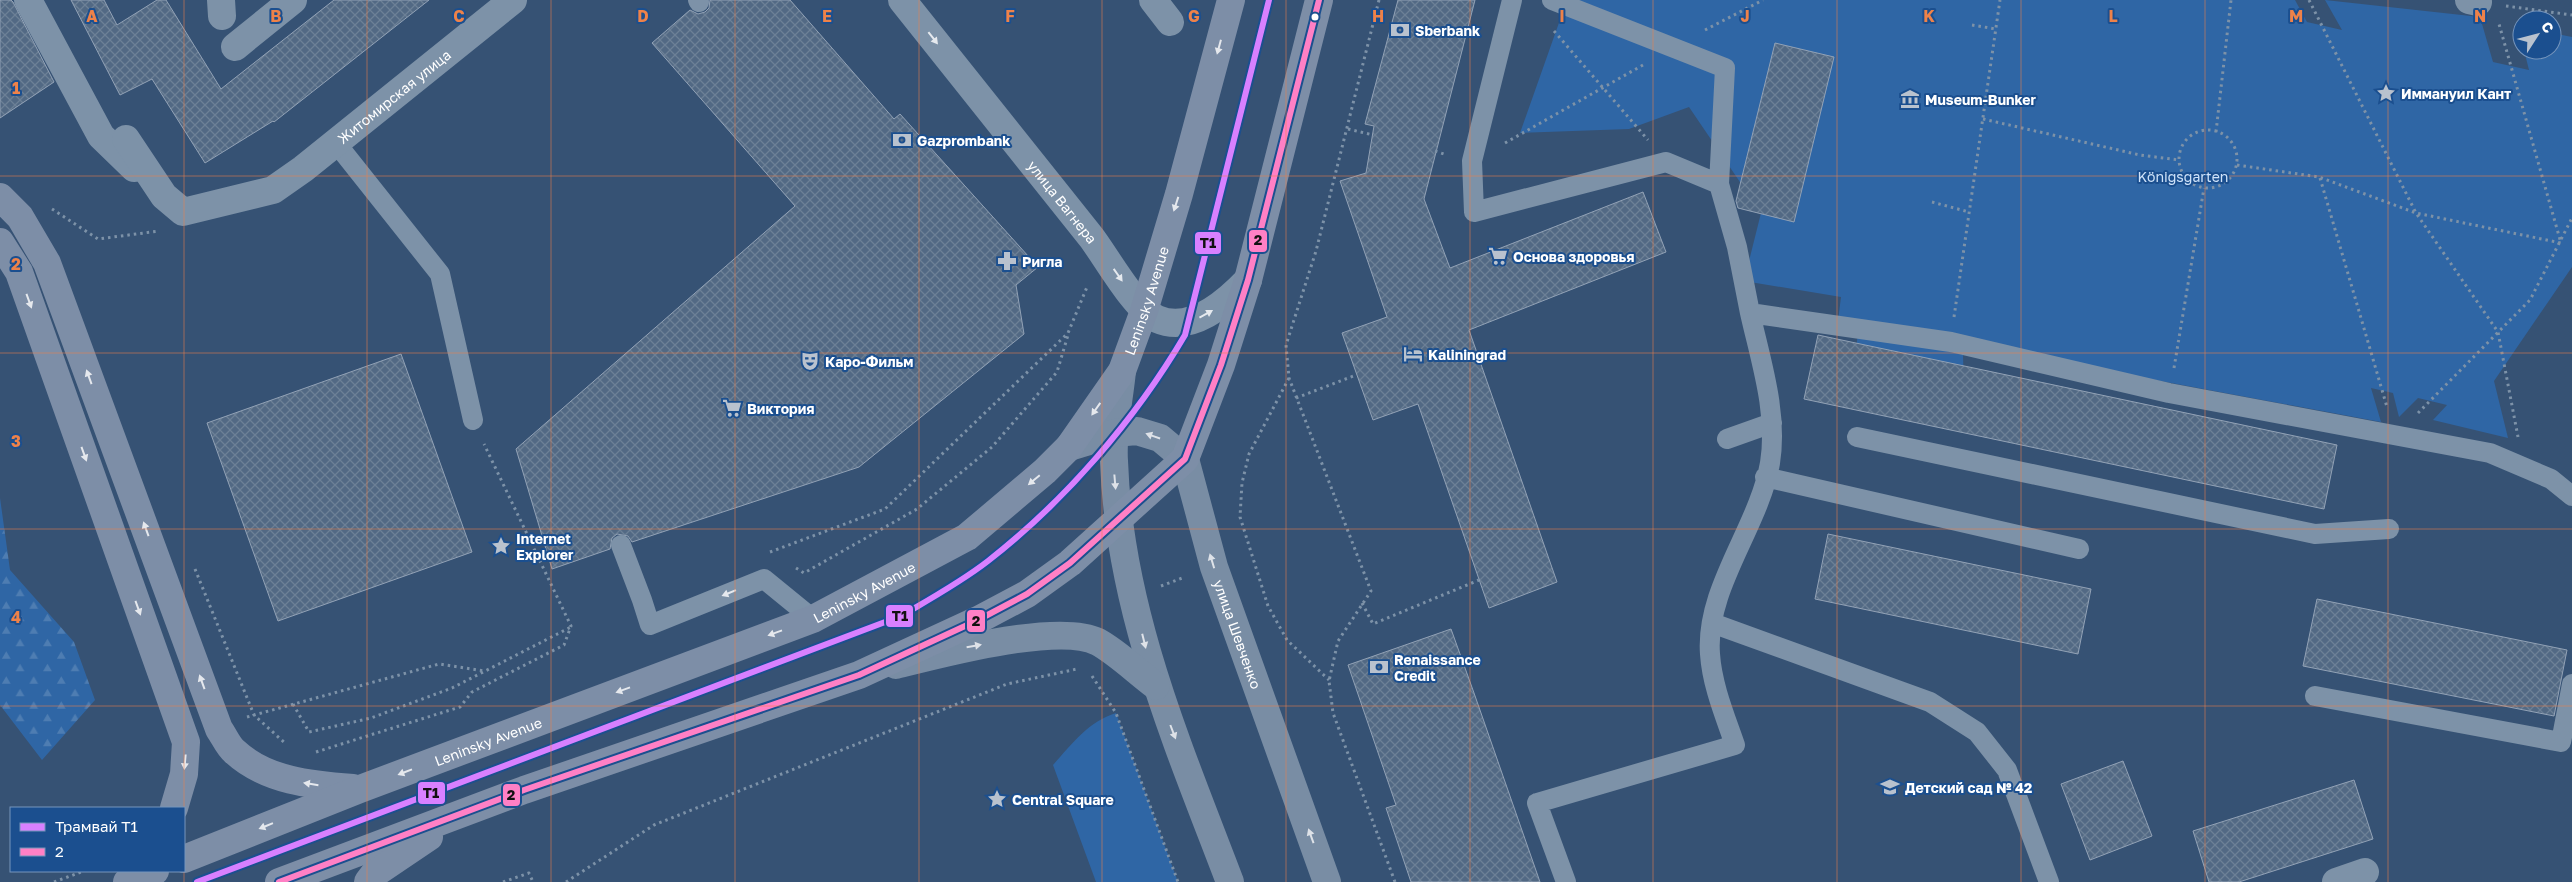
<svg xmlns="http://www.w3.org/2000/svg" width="2572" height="882" viewBox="0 0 2572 882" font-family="'Golos Text',sans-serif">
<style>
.green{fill:#2f66a5}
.forest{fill:url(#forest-firs)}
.building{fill:url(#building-cross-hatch);stroke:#92a2b6}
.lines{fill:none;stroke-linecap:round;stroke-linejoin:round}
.path{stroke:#7d92a8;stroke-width:3;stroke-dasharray:2.5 4;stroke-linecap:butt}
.service{stroke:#7d92a8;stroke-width:20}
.minor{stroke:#7d92a8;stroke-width:28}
.tertiary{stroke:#7d92a8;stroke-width:28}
.secondary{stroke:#798da4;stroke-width:28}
.primary{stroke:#7d8ea7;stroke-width:28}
.bus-1-casing{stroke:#1b4f8f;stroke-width:10}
.bus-1{stroke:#ff80c5;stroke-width:6}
.tram-1-casing{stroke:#1b4f8f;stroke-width:10}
.tram-1{stroke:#d880ff;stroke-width:6}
.oneway{fill:#e5e9ee}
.oneway2{fill:#e5e8ed}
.oneway3{fill:#dee2e8}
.grid{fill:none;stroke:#ee8249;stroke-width:1;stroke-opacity:0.55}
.bus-dot{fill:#fff;stroke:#1b4f8f;stroke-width:2}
.labels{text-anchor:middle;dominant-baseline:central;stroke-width:4;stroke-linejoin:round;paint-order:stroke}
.poi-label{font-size:14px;font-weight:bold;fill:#fff;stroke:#1b4f8f;text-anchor:start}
.street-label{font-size:14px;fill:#fff;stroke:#1b4f8f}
.park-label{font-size:14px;fill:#cfe3fa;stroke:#1b4f8f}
.grid-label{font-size:16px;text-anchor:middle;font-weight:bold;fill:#ee8249;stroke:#1b4f8f;stroke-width:4;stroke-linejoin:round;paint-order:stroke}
.line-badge{stroke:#1b4f8f;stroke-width:2}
.pale-badge-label{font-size:14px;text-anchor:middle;font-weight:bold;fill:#111}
</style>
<defs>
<pattern id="forest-firs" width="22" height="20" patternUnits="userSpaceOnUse" patternTransform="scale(1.25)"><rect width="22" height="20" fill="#2f66a5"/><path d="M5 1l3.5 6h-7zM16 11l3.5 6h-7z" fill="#4e7db2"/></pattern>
<pattern id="building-cross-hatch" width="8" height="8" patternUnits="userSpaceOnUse" patternTransform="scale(1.25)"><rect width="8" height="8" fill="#526984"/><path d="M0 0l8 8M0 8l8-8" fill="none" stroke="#6c8096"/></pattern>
</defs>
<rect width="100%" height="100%" fill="#365274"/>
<!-- green -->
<path class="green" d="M1567,0H2295L2307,22L2342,30L2325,0L2480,17L2493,62L2529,70L2524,50H2552V33L2572,37V267L2494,381L2508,438L2433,420L2447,405L2418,398L2399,417L2393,393L2371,388L2381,422L1838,321L1841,297L1744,281L1761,213L1689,107L1629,129L1520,133Z
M1858,329L1963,355L1964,389L1855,368Z
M1116,713L1178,882H1096L1053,765C1071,745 1089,721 1116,713Z"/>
<!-- forest -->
<path class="forest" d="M0,498L10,570L74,642L95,700L42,760L0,705Z"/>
<!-- building -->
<path class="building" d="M0,0H11L13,2L54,82L0,118Z
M71,0H104L117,25L157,0H166L221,89L334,0H429L274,122L273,121L205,163L152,79L120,95Z
M710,0H790L894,119L900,114L1038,267L1016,285L1024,334L859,467L632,542L628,536L617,534L612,538L610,549L552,569L516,449L795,206L652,43L690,10L698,14L705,12L709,8Z
M1398,0H1475L1424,199L1450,268L1643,192L1666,252L1469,330L1557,582L1489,608L1418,404L1373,420L1342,333L1387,317L1340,181L1366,173L1374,126L1365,124Z
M1775,43L1834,57L1794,222L1738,208L1736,201Z
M1818,335L2337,445L2324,509L1804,399Z
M401,354L472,552L278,621L207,423Z
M1828,534L2091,589L2078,654L1815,599Z
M2317,599L2567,650L2554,716L2303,666Z
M1451,629L1474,693L1540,882H1411L1386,808L1396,805L1348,665Z
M2123,761L2152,836L2090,860L2061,784Z
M2354,780L2373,839L2239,882H2209L2193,831Z"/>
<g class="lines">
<!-- path -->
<path class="path" d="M1379,0L1316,251L1286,345L1289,378L1371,591L1338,641L1329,681L1333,713L1395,882
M2309,0L2416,213L2498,332L2518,437
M2506,6L2572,15
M1972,25L1996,29
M1705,30L1763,0
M1554,31L1648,140
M1983,119L2140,155L2179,160
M1348,129L1373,135
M2179 159a29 29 0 1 1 58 0a29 29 0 1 1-58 0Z
M2216,132L2231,0
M1505,143L1643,65
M1435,151L1447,155
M2237,165L2319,177L2416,213L2561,243L2499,24
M2320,178L2387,407
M1932,202L1969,212
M52,209L98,239L159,231
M1954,317L2000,0
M2174,368L2204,188
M1289,378L1249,454L1242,483L1240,517L1268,606L1287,640L1329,680
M1296,398L1356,375
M2418,413L2530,300L2572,218
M770,552L885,509L1068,333L1087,287
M796,568L804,573L917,509L992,447L1057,372L1068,335
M195,569L254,715L286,744
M1161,586L1185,577
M1362,603L1373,624L1479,580
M1092,676L1116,713L1178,882
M293,704L309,732L371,718L452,688L571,627
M247,717L439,664L484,671
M316,752L460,707L472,692L564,645L571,626L484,444
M54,882L84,871
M503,882L529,873L533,882
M566,882L654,825L1007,684L1077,669"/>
<!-- service -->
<path class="service" d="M698,0L699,2
M1512,0L1472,161L1474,212L1666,162L1719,184L1737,247L1750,313
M1552,0L1725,68L1719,184
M336,143L440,274L473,420
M1857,437L2315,534L2389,529
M1727,439L1772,423
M1765,477L2079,549
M621,545L642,600L650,625L764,579L813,619
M1712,623L1930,702L1977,732L2007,770L2049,882
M2315,696L2561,742L2572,684
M1566,882L1537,803L1735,745C1725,716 1712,685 1710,654C1705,588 1759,527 1770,463C1778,413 1761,362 1750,313L1951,342L2169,393L2490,453L2551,479L2572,496"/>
<!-- minor -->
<g class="minor">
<path d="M28,0L101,136L134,168"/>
<path d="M221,0L222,16"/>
<path d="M1153,0L1170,22"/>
<path d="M2469,0L2478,2"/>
<path d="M235,47L293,0"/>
<path id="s1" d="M126,139L164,196L183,212L273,190L303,169L513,0"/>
<path d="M2336,882L2365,872"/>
</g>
<!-- tertiary -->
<path class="tertiary" id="s2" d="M902,0C965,79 1028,158 1091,237C1107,258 1135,309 1157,319C1191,334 1226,303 1248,280"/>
<!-- secondary -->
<g class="secondary">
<path d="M1122,371C1119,401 1112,432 1114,461C1119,610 1178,745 1230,882"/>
<path id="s3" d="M1069,447L1115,433L1137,431L1160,438L1185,459L1214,567L1327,882"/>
<path d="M896,665C940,654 1059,622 1098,642C1118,653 1137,672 1156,686"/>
</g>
<!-- primary -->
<g class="primary">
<path d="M0,197L20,217L47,263L219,729C224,736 228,746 234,751C266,781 312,785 353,788"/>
<path d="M0,242L19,272L186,742L184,774L174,808"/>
<path id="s4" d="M184,859L360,789L813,619L967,537L1045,471L1069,447L1122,371L1144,311L1179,194L1231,0"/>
<path d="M127,882L155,871"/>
<path d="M279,882L524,790L859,675L978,620L1027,594L1070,563L1185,459L1221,365L1248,280L1319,0"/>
<path d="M368,882L374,874L429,837"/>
</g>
<!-- bus-1 casing -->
<g class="bus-1-casing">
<path id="bus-1" d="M279,882L524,790L859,675L978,620L1027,594L1070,563L1185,459L1221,365L1248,280L1319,0"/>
</g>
<!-- bus-1 -->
<use href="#bus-1" class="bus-1"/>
<!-- tram-1 casing -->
<g class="tram-1-casing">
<path id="tram-1" d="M197,882L901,616C930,599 961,582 988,561C1065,501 1135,420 1185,335L1269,0"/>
</g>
<!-- tram-1 -->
<use href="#tram-1" class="tram-1"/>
</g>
<!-- one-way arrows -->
<defs><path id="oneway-solid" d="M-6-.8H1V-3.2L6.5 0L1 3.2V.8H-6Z" transform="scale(1.25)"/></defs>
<g class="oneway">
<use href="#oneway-solid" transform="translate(933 38) rotate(52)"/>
<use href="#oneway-solid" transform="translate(1118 275) rotate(55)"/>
<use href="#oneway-solid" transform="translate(1206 314) rotate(-29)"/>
<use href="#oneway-solid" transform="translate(729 593) rotate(158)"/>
</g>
<g class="oneway2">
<use href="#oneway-solid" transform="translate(1219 47) rotate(105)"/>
<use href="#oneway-solid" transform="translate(1176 204) rotate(108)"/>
<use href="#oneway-solid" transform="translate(29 301) rotate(70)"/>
<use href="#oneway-solid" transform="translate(89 377) rotate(-110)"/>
<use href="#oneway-solid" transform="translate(1096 409) rotate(125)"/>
<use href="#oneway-solid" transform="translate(84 454) rotate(70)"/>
<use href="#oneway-solid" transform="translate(1034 480) rotate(140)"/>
<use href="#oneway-solid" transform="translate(146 529) rotate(-110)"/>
<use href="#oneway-solid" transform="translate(138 608) rotate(70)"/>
<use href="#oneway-solid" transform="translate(775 633) rotate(160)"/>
<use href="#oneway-solid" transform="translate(202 682) rotate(-110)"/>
<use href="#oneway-solid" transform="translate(623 690) rotate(160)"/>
<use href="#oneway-solid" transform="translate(185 762) rotate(95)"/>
<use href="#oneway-solid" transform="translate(405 772) rotate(159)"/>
<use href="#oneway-solid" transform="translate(311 784) rotate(-171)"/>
<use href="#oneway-solid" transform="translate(266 826) rotate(158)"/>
</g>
<g class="oneway3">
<use href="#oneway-solid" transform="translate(1153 436) rotate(-161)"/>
<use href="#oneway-solid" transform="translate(1115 482) rotate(85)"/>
<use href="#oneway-solid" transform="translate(1212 561) rotate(-107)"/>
<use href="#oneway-solid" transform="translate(1144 641) rotate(76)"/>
<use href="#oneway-solid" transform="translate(974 646) rotate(-10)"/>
<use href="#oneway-solid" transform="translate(1173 732) rotate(69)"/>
<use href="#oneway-solid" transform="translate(1311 836) rotate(-110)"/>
</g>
<!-- grid -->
<path class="grid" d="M184,0V808M367,0V882M551,0V882M735,0V882M919,0V882M1102,0V882M1286,0V882M1470,0V882M1653,0V882M1837,0V882M2021,0V882M2205,0V882M2388,0V882M0,176H2572M0,353H2572M0,529H2572M0,706H2572M184,871V882"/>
<!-- icons -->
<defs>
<g id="bank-bare" transform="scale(1.5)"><path d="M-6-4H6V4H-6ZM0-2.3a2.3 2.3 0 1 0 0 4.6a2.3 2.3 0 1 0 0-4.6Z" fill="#b9c2ce" stroke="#1b4f8f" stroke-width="2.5" paint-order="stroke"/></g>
<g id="sight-bare" transform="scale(1.5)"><path d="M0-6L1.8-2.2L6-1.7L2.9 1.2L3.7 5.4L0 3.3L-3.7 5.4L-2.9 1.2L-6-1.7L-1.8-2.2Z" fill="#b9c2ce" stroke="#1b4f8f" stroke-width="2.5" paint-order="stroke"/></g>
<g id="museum-bare" transform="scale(1.5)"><path d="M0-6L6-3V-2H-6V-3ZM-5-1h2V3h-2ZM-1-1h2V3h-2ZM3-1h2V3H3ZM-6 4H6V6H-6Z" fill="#b9c2ce" stroke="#1b4f8f" stroke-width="2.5" paint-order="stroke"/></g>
<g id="supermarket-bare" transform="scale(1.5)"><path d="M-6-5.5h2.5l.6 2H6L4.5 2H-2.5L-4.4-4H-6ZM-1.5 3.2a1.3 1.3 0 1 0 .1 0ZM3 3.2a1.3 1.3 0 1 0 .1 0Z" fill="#b9c2ce" stroke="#1b4f8f" stroke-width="2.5" paint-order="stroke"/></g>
<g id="pharmacy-bare" transform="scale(1.5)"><path d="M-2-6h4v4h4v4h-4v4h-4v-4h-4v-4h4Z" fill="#b9c2ce" stroke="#1b4f8f" stroke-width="2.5" paint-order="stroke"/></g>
<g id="hotel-bare" transform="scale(1.5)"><path d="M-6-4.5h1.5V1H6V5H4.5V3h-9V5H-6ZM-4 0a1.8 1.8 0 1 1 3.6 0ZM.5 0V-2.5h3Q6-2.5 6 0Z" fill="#b9c2ce" stroke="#1b4f8f" stroke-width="2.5" paint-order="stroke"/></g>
<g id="theatre-bare" transform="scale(1.5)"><path d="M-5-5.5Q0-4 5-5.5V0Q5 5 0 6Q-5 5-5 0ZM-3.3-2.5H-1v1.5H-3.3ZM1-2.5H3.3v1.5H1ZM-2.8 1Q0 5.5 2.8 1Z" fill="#b9c2ce" stroke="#1b4f8f" stroke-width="2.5" paint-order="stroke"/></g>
<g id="school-bare" transform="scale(1.5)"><path d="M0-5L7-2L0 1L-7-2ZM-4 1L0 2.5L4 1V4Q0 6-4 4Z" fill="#b9c2ce" stroke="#1b4f8f" stroke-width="2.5" paint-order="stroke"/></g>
</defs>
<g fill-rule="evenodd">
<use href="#bank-bare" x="1400" y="30"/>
<use href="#sight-bare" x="2386" y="93"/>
<use href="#museum-bare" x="1910" y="99"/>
<use href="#bank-bare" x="902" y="140"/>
<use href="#supermarket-bare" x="1498" y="256"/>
<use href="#pharmacy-bare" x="1007" y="261"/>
<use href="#hotel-bare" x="1413" y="354"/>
<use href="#theatre-bare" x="810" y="361"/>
<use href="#supermarket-bare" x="732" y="408"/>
<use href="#sight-bare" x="501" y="546"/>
<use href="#bank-bare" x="1379" y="667"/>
<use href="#school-bare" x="1890" y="787"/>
<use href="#sight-bare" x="997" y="799"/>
</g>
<!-- markers -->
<circle class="bus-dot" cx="1315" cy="17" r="4.5"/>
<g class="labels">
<!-- poi labels -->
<g class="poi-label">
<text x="1415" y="30">Sberbank</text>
<text x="2401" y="93">Иммануил Кант</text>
<text x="1925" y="99">Museum-Bunker</text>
<text x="917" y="140">Gazprombank</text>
<text x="1513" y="256">Основа здоровья</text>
<text x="1022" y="261">Ригла</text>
<text x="1428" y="354">Kaliningrad</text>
<text x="825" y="361">Каро-Фильм</text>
<text x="747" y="408">Виктория</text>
<text x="516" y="538">Internet<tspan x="516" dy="16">Explorer</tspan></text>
<text x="1394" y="659">Renaissance<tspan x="1394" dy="16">Credit</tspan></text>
<text x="1905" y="787">Детский сад № 42</text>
<text x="1012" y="799">Central Square</text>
</g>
<!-- street labels -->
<g class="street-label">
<text stroke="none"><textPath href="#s1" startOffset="339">Житомирская улица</textPath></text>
<text stroke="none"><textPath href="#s2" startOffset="258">улица Вагнера</textPath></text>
<text stroke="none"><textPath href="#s4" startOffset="1151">Leninsky Avenue</textPath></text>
<text stroke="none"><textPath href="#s4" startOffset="731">Leninsky Avenue</textPath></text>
<text stroke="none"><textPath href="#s3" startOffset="310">улица Шевченко</textPath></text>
<text stroke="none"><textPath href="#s4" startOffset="326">Leninsky Avenue</textPath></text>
</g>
<!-- park labels -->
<g class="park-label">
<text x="2183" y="176">Königsgarten</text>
</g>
</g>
<g class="grid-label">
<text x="92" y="22">A</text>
<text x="276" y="22">B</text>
<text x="459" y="22">C</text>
<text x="643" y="22">D</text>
<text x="827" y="22">E</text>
<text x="1010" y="22">F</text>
<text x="1194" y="22">G</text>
<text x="1378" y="22">H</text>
<text x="1562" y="22">I</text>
<text x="1745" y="22">J</text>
<text x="1929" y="22">K</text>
<text x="2113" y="22">L</text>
<text x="2296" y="22">M</text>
<text x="2480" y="22">N</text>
<text x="16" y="94">1</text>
<text x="16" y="270">2</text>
<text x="16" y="447">3</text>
<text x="16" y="623">4</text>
</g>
<g class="line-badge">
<rect x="1248" y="229" width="20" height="24" rx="5" fill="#ff80c5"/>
<rect x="1194" y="231" width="28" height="24" rx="5" fill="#d880ff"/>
<rect x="885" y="604" width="29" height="24" rx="5" fill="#d880ff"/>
<rect x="966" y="609" width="20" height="24" rx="5" fill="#ff80c5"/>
<rect x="417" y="781" width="29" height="24" rx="5" fill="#d880ff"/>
<rect x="502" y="783" width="19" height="24" rx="5" fill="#ff80c5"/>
</g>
<g class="pale-badge-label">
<text x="1258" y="245">2</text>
<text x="1208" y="248">T1</text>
<text x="900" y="621">T1</text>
<text x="976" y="626">2</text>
<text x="431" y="798">T1</text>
<text x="511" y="800">2</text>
</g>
<!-- legend -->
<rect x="10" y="807" width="175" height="65" fill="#1b4f8f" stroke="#7695bc"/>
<rect x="20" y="823" width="25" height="8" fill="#d880ff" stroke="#7695bc"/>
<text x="55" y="832" font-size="15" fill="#ffffff">Трамвай T1</text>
<rect x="20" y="848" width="25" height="8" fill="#ff80c5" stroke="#7695bc"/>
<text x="55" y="857" font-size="15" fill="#ffffff">2</text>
<!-- north arrow -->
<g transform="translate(2537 35) rotate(54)"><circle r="24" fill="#1b4f8f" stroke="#7695bc"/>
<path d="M0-4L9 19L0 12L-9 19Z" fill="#b9c2ce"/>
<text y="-8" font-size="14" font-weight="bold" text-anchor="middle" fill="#ffffff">С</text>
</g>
</svg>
